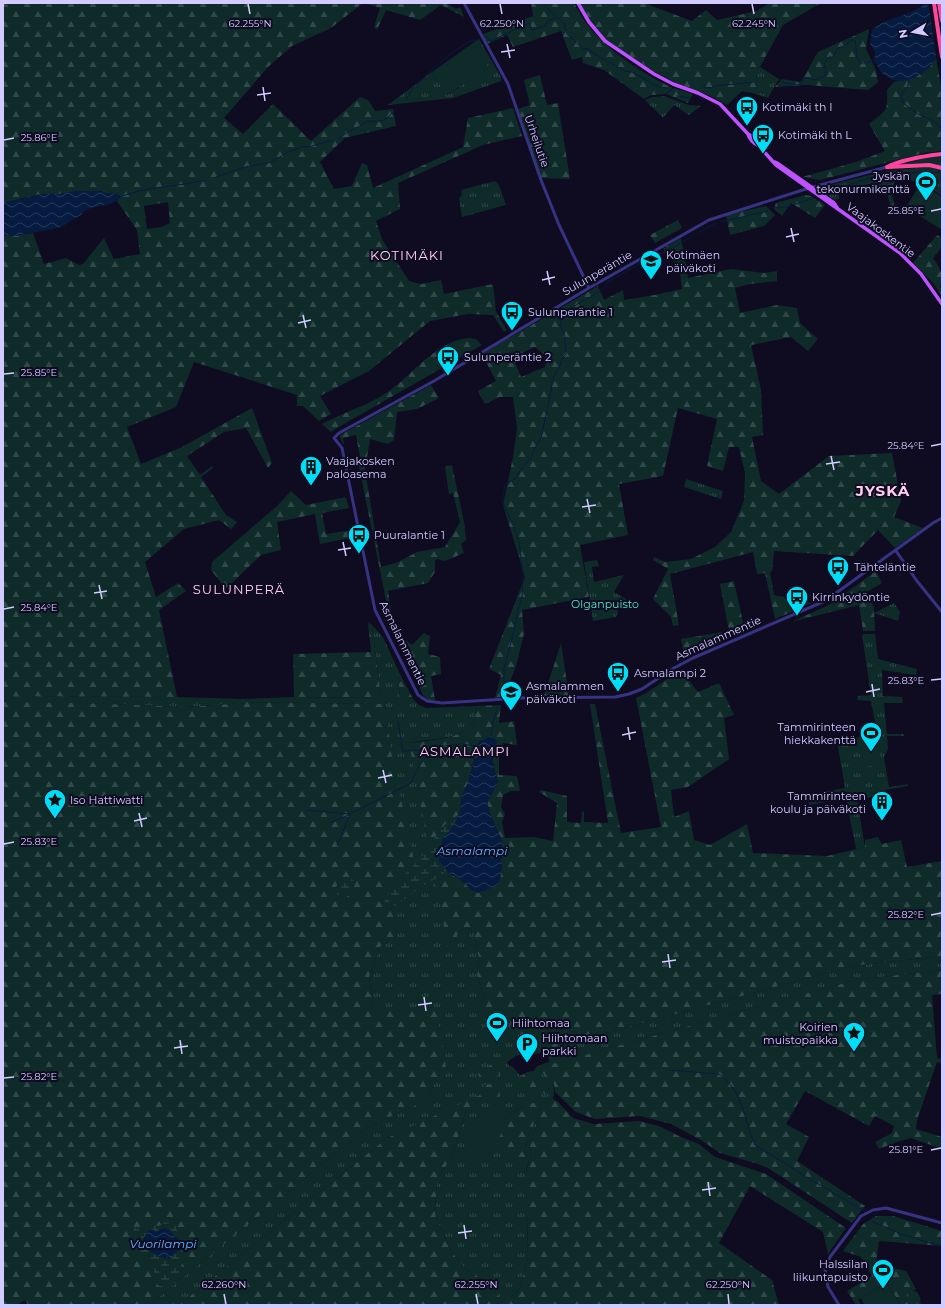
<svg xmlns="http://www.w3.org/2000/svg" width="945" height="1308" viewBox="0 0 945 1308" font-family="Montserrat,sans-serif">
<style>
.grass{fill:url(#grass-tufts);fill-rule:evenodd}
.forest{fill:url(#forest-firs);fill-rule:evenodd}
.wetland{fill:url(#wetland-marsh);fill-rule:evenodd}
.pitch{fill:#0e2b2a}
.water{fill:url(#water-waves)}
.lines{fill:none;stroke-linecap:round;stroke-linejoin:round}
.stream{stroke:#061b40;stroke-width:1}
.minor{stroke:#363383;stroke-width:3}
.major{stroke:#bf52ff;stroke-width:3.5}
.highway{stroke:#ff469e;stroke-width:4}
.ticks{fill:none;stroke:#d1cbff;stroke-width:1.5}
.labels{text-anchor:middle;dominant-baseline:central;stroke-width:4;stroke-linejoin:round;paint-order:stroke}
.poi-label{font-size:11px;fill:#d1cbff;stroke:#0f0b21;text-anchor:start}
.street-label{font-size:11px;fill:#d1cbff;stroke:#0f0b21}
.park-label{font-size:11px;fill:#50e7c2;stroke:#0f0b21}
.water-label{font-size:12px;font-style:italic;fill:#59b2ff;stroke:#0f0b21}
.quarter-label{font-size:13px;letter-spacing:1px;fill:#ffcded;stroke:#0f0b21}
.district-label{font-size:15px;font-weight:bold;letter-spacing:1px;fill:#ffcded;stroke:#0f0b21}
.ticks-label{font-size:10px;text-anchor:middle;fill:#d1cbff;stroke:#0f0b21;stroke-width:4;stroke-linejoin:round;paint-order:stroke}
</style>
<defs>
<pattern id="grass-tufts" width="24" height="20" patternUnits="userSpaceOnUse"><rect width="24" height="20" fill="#0e2b2a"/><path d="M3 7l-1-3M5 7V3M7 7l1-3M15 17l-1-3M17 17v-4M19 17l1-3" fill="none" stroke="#30484a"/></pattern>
<pattern id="forest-firs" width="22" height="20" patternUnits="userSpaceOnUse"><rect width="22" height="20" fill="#0e2b2a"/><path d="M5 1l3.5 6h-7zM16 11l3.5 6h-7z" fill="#30484a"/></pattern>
<pattern id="wetland-marsh" width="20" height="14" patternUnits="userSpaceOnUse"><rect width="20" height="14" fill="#0e2b2a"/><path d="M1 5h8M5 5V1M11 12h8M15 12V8" fill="none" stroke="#30484a"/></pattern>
<pattern id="water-waves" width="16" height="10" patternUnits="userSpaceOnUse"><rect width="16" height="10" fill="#061b40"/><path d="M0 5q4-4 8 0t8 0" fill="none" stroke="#293b5d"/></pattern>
</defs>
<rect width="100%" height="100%" fill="#0f0b21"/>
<!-- grass -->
<path class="grass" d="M479,39L501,77V81L453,98L388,105L432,72L447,95L488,68L473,43Z
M760,67L779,79L768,98L756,94L757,73Z
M664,96L689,105L701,106L689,115L674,105L663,118L645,100L652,97Z
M942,156V166C926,161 909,164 893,166L925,158Z
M929,167L942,170V196L921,182H918L917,184L909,179L898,177L890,190L895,205L898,206L897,214H893L886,190L875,191L873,183L839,190V199L834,200L824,193L823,189L826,186C860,177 893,168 929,167Z
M495,181L499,185L506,205L462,217L459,198L462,195L461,190Z
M686,479L723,491L721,499L684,487Z
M597,560L599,566L592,567L594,582L624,575L614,592L626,599L619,608L616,617L593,621L584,562Z
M894,603L900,612L898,621L874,613Z
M372,625L383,637L398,670L400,699H413L419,705L426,708L477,706C476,711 476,718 474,722C462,741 429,738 409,743L454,944L459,931L467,928L474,933L479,959L477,976L485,997L509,1012L532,1053L852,966L942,956V970L855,980L539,1068C548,1079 557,1082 553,1099L544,1100L541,1102L536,1128L529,1143L531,1153L526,1170L528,1258L520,1288L511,1297H500L483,1280L465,1268L460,1263L452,1252L436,1218L435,1211L437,1180L449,1161L452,1158L466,1110L484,1096L387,1138L179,1305H149L368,1127L426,1100L437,1079L436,1007L374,1011L369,977L380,947L394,937L391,909L408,893L385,704L237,702L231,704L185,707L84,703L3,725V696L177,697L244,699L294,697L381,698ZM548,1051L549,1062L537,1066L534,1071L550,1090L527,1083L522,1075H520L512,1066L510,1067L507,1062L518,1055L529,1056ZM527,1104L532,1128L527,1139L525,1161L511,1152L503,1128L507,1115Z
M864,634H875L878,659L917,669L916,675L882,670L883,696L902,697L903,703H884L887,734H904V736H887L888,749L884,757L889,787L908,784V786L885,790V794L857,800L865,847L856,849L846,799L809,805L807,795L845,788L837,741L877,734L871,701L857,700L858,696L871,695L862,635Z
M911,1288L913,1291L917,1292L921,1299H920L921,1305H909L906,1300L905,1292Z"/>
<!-- forest -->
<path class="forest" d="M3,3H247V4L250,3H446L456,9L460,7L464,17L441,5L420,20L386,10L377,30L374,27L380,8L363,3L331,28L292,46L268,67L224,118L243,134L273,104L311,141L360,97L368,100L375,111L393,109L396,126L345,138L320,162L334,189L352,186L362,163L367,165L373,188L463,147L468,118L513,108L522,136L483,145L398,183L400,209L376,221L382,239L409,281L421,284L441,280L444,294L493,284L496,312L507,330L504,332L493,315L468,314L430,321L369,371L320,396L331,414L319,421L303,406H297V395L194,362L176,407L127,427L141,464L182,447L252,408L272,463L268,468L246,428L224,432L187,456L200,475L212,466L213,468L201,477L226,515L237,522L231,529L219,520L184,529L145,562L156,597L178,583L186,591L159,610L177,697L3,696V235L15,236L33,233L44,264L66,258L79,265L83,264L104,238L114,259L140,254L137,230L117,201L120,197L119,194L106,193L101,191H77L59,194H41L3,203ZM168,202L170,223L162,227L147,229L144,206Z
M531,3H574C578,10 582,18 587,24C604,48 646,76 673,88L665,94L651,95L644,99L604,70L583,63L582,57L572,60L561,31L513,47L507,35L487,44L483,34L533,16Z
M580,3H644L692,21L706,10L717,20L757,11L769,3H821L783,25L760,67L757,73L756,94L742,91L727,105L713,97L674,82L655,72L606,40L590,21Z
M869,29L866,49L876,70L878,82L868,90L806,85L775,87L782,79L801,82L818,52Z
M936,57L942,92V151L924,153L820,180L802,177L856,162L885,151L869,124C886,110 888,113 887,90L894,82L912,78L928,69Z
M540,75L547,105L558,103L570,179L540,178L518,109L530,105L524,80Z
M674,88L693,94L688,103L666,94Z
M805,195L811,196L825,205L815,218L791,203L782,216L774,209L776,203Z
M766,206L775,215L764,226L730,235L726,215Z
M678,220L682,228L655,243L650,235Z
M937,235L942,238V247L933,258C939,266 945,276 940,286L942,290V296L933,283L913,263Z
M681,238L688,278L731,269L765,273L777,271V281L750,284L735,288L740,313L777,305L797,308L800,323L818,339L808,351L791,337L751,345L761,389L763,435L752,437L761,481L779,494L829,456L892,453L901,501L894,517L923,528L895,548L878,530L853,556L774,551L772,571L770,572L774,595L812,603L775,619L765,573L757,574L753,552L670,574L679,625L673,626L671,617L653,599L668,569L653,560L654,557L665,562L691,559L715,547L731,532L744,501L745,473L739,447H729L723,471L707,466L717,419L678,408L663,476L619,484L628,535L580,545L589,597L522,610L524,634L516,666L504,697L495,698L501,675L489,669L525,577L503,505L513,457L517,428L513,397H500L485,404L478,391L496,381L482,354L598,286L604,300L623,290L624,300L654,295L682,289L679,266C673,261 667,257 664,251V248ZM535,347C543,354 549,356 545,367L521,377L513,357Z
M468,338L476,339L482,345L337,428L331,432L322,424C340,414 360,408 378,398C410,381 430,343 468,338Z
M431,385L439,398L417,409L397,412L394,440L388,444L370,439L365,470L381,567L398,562L417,552L445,547L460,522L453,493L449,494L445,467L452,465L464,522L466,540L461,544L464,553L445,561L437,559L435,561V572L428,583L388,591L393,621L400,636L412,645L424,633L430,636L428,654L440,657L441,674L431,676L435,700H428L423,695L391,625L359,466L360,457L356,435L343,438L344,444H343L340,438V435Z
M291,491L306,505L346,497L349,508L322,513L326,534L353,530L354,537L320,544L315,514L277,522L281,550L261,555L226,589L211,570L212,562L277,506Z
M876,571L882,583L865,593L874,607L875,631H863L859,605L791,622L829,605Z
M734,581L745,631L685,658L681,639L729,631L720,584Z
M368,623L372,625L381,698L294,697L293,654L371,652Z
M561,643L569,696H544Z
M398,670L413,699H400Z
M681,670L698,692L719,683L734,715L724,718L729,759L688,787L671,790L674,817L689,811L694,840L710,845L747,824L753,853L827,856L865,847V840L878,837L882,844L901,840L907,867L942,861V956L852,966L532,1053C525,1051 518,1050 516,1043C517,1041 518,1039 519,1037C520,1031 508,1021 502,1022C500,1023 498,1024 496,1025C490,1022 487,1019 487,1013L478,1010L485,997L477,976L479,959L474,933L467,928L459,931L454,944L448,948L409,743C428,740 463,740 474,722C476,718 476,711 477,706L501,705L499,723L514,721L517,745L503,743L499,755V775L517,776L520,791H511L503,795L501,807L505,814L502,822L505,838L534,837L553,841L557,803L539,792L541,790L567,796V822L581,823L582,811L584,812V822L608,823L590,704H595L621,833L661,827L636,698L646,693ZM497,742C490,760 493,764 498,782L487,802L491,817L502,840V868L486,890L478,892L473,891L460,879L450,874L444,866L453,827L460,812L462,796L469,780L476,753V746Z
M3,702L84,703L185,707L231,704L237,702L385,704L391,751L417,875L408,893L391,909L399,930L394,937L380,947L369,977L374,1010L436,1007L447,1073L437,1079L426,1100L368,1127L149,1305H28L25,1300L17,1305H3Z
M942,970V994L932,995L937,1058L942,1059V1063L937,1062L917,1120L916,1129L942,1137V1149L911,1138L897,1142L879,1149L875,1142L892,1133L894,1126L875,1116L869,1126L805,1091L786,1124L809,1137L797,1161L865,1206L852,1223L768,1168L755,1163L720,1153L701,1140L671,1124L640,1116L595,1119L576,1112L555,1092L554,1085L538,1068L855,980Z
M497,1062L500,1073L494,1080L481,1082L478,1074L490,1065Z
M534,1071L547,1086L550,1093C534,1094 530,1089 522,1075L527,1072Z
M501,1083L500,1092L496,1103L491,1094L483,1085Z
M484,1093V1096L466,1110L452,1158L449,1161L437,1180L435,1211L436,1218L452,1252L460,1263L465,1268L483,1280L500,1297H511L520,1288L528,1258L527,1211L524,1180L531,1153L529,1143L536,1128L541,1102L544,1100L553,1099L558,1102L573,1118L594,1124L639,1121L659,1126L681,1137L699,1144L715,1157L766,1174L846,1228L828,1254L823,1232L750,1186L719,1243L772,1280L779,1305H179L387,1138Z
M537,1103V1110L532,1128L527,1139L525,1161H519C514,1150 507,1154 498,1150V1143L507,1115L527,1104Z
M876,1216H893L942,1231V1246L879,1241L876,1264L906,1271L916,1289L913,1291L911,1288L906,1292L908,1299L906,1301L909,1305H901L886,1282L861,1299H858L861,1305H856L847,1291L872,1276L861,1257L843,1251L863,1224Z"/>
<!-- wetland -->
<path class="wetland" d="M458,815L453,827L443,838L440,851L439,861L447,869L441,876L422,886L395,906L384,904C390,884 411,870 424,854C437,839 438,825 458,815Z
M350,877L355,882C353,892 352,897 341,898L338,896L335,889C339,881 342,878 350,877Z
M165,1222L176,1225C177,1240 189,1238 182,1252L184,1259L177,1282L168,1287L159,1286L155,1282C155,1257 147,1266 138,1250C135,1245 135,1240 132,1235L134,1229L144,1225L159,1226ZM162,1229L178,1237L173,1256L169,1259H168L169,1257V1255L160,1257L143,1247L145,1245L143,1243L148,1233L153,1230L157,1232Z"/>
<!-- pitch -->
<path class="pitch" d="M473,43L489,68L446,95L432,72Z
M921,183L942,197V230L906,207Z
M877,740L882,764L865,767L860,743Z
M495,1106L506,1115L498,1143L497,1150C488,1155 480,1159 470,1157C468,1154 465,1150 465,1145C464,1132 482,1109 495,1106Z
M886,1282L901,1305H865L861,1299Z"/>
<!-- water -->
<path class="water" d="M925,3L929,6L936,56C933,72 901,89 887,77C885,75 882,73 880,71C877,67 878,64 873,61C878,51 873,51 870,43L872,30C887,16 911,17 925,3Z
M77,191H101L106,193L119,194L120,197C111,210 90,202 81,215L58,228L15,236L3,235V203L41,194H59Z
M491,736L497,741C490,761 493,764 498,782L487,802L491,817L502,840V868L500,880L496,886L478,893L473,891L460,879L450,874L439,861L440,851L443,838L453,827L460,812L462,796L469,780L476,753V746L480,741Z
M164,1228L169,1230L180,1241L179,1250L169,1259L167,1258L169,1257V1255L166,1256V1258L164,1259L163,1257H160L142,1247L144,1245L143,1244V1239L150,1229L157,1232L159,1230Z"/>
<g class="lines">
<!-- stream -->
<path class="stream" d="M542,3L557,18
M928,5L930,3
M487,37L491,41L529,23L532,30L545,26L548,20L558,18L564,24L567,34L583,49H589L591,52L625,71C638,70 649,87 665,88
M846,45L851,40H855L857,57L860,63H866L873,60
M909,79L908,86L901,95L903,103L918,114L934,121L942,129
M781,82L798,85L802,84L805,78L815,80L825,76L826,71L824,64L829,57H833L838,48L844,46
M703,87L711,88L715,86L754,82
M677,96L689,98
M406,100L413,88L450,54L468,42L476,40
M339,138C348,130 360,128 367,121C383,122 385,121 396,109
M216,177L245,167L272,162L288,152L305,146L309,147L332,140
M825,192L880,175L921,172L935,173L940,171
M120,197C147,186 177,187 206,180
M773,207H787L814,198
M720,222L768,211
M698,233L716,223
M501,697L504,683V668L513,635L519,606L522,598L523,575L519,542L515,530L502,501L505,484L515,479L521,469L531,458L535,448L541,438L551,392L552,382L555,374L559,368L563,357L566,354L565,337L560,324C562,320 564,315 567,312C577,301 602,295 608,282L648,259L674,247L694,235
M398,721L403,751L416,750L428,752
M491,736L493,723L498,706
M307,810L349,814
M329,823L349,815
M337,846L350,814L411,783L418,768L429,752L442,746L462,744L476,746
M669,1070L719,1074C743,1091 744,1120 755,1145L810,1179L866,1212
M870,1218L871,1219
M873,1222L904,1235L937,1245L942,1244"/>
<!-- minor -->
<path class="minor" d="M464,3L508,84L541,180L559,225L589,288
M887,167L809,188L709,220L589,288L434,381L339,433L334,438L342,448L375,610L418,695L427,701L442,703L522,698L615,697L629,694L642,689L674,668L693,658L825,601L933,523L942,518
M896,551L917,581L942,612
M839,1305L828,1287L825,1269L830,1257L861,1216L873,1210L886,1208L942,1223"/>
<!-- major -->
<path class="major" d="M578,3L589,22L605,41L654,74L673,84L698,93L720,104L748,134C753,136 758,141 759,146
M748,134C749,139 754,144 759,146L776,165L900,253L921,274L942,304
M775,162L777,163L834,203L838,209"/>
<!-- highway -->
<path class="highway" d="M934,3L942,57
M939,3L942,21
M887,167C903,159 924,156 942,154
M888,167L929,165L942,168"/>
</g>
<!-- ticks -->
<path class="ticks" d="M248,4L250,14M500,4L502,14M752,4L754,14M507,44L510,58M501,52L515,50M263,87L265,101M257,95L271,93M4,140L14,138M931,211L941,209M791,228L794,242M786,237L799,234M547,271L550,285M542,280L555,277M303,315L306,328M298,323L311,320M4,374L14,373M931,446L941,444M831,456L834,470M826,464L840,462M587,499L590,513M582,507L596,505M343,542L346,556M338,550L351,548M99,585L102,599M94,593L107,591M4,609L14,607M931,680L941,679M872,684L874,697M866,692L880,689M628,727L630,740M622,735L636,732M383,770L386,783M378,778L392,775M139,813L142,827M134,821L147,818M4,844L14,842M931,915L941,913M668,954L670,968M662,962L676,960M424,997L426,1011M418,1005L432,1003M180,1040L182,1054M174,1048L188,1046M4,1078L14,1077M931,1150L941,1148M708,1182L710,1196M702,1190L716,1188M464,1225L466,1239M458,1233L472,1231M224,1294L226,1304M476,1294L478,1304M728,1294L729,1304"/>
<!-- icons -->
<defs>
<g id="bus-pin" transform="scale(1.15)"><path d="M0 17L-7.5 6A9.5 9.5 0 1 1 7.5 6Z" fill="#00ddf6" stroke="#0f0b21"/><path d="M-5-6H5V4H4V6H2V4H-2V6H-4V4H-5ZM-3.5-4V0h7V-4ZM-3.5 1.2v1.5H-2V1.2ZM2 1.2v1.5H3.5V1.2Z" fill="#111"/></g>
<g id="stadium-pin" transform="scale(1.15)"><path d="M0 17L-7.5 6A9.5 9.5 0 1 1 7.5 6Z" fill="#00ddf6" stroke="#0f0b21"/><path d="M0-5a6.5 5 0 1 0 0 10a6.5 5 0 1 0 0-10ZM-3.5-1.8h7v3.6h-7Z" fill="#111"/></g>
<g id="school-pin" transform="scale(1.15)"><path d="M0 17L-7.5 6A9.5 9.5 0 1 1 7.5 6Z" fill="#00ddf6" stroke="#0f0b21"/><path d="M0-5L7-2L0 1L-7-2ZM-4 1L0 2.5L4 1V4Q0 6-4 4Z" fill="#111"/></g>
<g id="building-pin" transform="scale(1.15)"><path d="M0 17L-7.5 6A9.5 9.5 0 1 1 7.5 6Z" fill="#00ddf6" stroke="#0f0b21"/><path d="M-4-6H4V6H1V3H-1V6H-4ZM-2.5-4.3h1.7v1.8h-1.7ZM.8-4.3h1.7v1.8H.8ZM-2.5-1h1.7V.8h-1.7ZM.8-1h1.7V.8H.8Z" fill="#111"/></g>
<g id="sight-pin" transform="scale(1.15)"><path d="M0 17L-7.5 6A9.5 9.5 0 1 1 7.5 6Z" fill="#00ddf6" stroke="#0f0b21"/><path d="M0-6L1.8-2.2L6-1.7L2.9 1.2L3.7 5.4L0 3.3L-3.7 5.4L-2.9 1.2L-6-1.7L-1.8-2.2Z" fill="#111"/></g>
<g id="parking-pin" transform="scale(1.15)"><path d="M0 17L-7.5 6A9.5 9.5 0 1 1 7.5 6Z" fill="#00ddf6" stroke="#0f0b21"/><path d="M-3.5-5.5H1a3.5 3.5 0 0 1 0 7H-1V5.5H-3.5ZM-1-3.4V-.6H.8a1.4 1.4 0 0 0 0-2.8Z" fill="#111"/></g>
</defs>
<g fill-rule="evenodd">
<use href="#bus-pin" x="747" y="107"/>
<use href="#bus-pin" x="763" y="135"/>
<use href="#stadium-pin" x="926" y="182"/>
<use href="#school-pin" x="651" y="261"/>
<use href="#bus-pin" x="512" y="312"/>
<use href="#bus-pin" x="448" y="357"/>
<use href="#building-pin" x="311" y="467"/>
<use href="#bus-pin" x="359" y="535"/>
<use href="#bus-pin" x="838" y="567"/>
<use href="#bus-pin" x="797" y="597"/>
<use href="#bus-pin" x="618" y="673"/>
<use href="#school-pin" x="511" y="692"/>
<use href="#stadium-pin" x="871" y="733"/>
<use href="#sight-pin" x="55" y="800"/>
<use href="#building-pin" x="882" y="802"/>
<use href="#stadium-pin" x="497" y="1023"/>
<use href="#sight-pin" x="854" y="1033"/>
<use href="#parking-pin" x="527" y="1044"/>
<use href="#stadium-pin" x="883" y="1270"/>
</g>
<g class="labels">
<!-- poi labels -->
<g class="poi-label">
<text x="762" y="107">Kotimäki th I</text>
<text x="778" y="135">Kotimäki th L</text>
<text x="910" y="176" text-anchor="end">Jyskän<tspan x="910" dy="13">tekonurmikenttä</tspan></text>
<text x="666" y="255">Kotimäen<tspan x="666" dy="13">päiväkoti</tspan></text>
<text x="528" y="312">Sulunperäntie 1</text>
<text x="464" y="357">Sulunperäntie 2</text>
<text x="326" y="461">Vaajakosken<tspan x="326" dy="13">paloasema</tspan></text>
<text x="374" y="535">Puuralantie 1</text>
<text x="854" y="567">Tähteläntie</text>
<text x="812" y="597">Kirrinkydöntie</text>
<text x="634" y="673">Asmalampi 2</text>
<text x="526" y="686">Asmalammen<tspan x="526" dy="13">päiväkoti</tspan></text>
<text x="856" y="727" text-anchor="end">Tammirinteen<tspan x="856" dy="13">hiekkakenttä</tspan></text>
<text x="866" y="796" text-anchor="end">Tammirinteen<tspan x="866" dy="13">koulu ja päiväkoti</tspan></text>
<text x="70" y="800">Iso Hattiwatti</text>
<text x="512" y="1023">Hiihtomaa</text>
<text x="838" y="1027" text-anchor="end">Koirien<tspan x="838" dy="13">muistopaikka</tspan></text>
<text x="542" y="1038">Hiihtomaan<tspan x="542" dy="13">parkki</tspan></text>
<text x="868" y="1264" text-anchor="end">Halssilan<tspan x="868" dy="13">liikuntapuisto</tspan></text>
</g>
<!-- street labels -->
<g class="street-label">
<text transform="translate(537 141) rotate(71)">Urheilutie</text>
<text transform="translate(881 230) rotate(37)">Vaajakoskentie</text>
<text transform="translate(597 273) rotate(-30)">Sulunperäntie</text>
<text transform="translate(718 638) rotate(-24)">Asmalammentie</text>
<text transform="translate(403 643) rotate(64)">Asmalammentie</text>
</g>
<!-- park labels -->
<g class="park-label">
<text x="605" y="604">Olganpuisto</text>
</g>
<!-- water labels -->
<g class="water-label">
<text x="472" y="850">Asmalampi</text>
<text x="163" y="1243">Vuorilampi</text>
</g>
<!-- quarter labels -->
<g class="quarter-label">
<text x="407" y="255">KOTIMÄKI</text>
<text x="239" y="589">SULUNPERÄ</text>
<text x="465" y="751">ASMALAMPI</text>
</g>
<!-- district labels -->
<g class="district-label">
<text x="883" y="490">JYSKÄ</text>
</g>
</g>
<g class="ticks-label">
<text x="754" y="27">62.245°N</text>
<text x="250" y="27">62.255°N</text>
<text x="502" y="27">62.250°N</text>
<text x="39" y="141">25.86°E</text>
<text x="906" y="214">25.85°E</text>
<text x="39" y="376">25.85°E</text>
<text x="906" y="449">25.84°E</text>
<text x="39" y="611">25.84°E</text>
<text x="906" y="684">25.83°E</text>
<text x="39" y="845">25.83°E</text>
<text x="906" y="918">25.82°E</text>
<text x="39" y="1080">25.82°E</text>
<text x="906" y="1153">25.81°E</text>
<text x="224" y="1288">62.260°N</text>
<text x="476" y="1288">62.255°N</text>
<text x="728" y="1288">62.250°N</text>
</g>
<!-- border -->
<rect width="945" height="1308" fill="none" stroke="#d1cbff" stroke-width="8"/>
<!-- north arrow -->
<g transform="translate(913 32) rotate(260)" stroke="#0f0b21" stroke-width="3" paint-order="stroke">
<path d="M0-3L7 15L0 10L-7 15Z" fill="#d1cbff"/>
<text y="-6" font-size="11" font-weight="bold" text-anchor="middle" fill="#d1cbff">N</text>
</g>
</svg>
